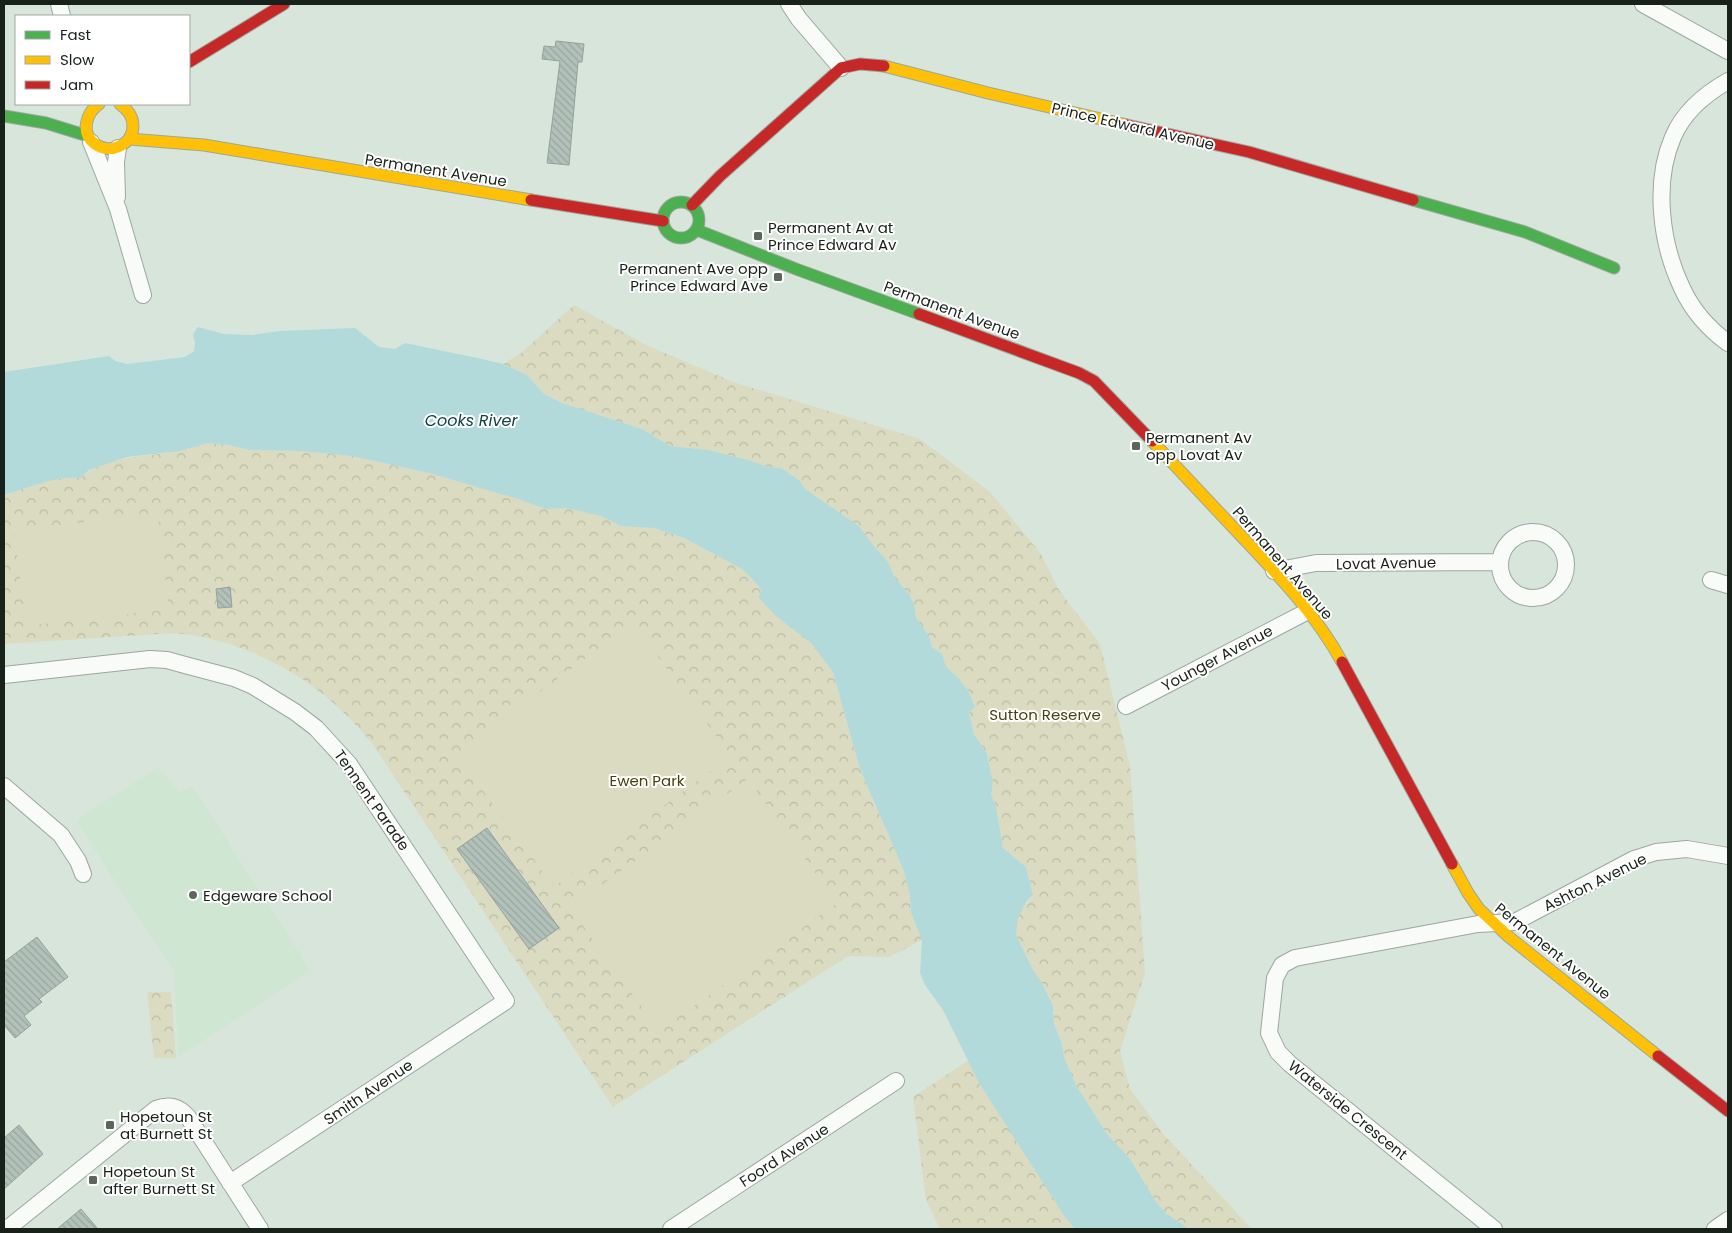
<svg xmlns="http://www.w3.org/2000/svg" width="1732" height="1233" viewBox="0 0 1732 1233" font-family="Poppins,sans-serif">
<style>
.built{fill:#cfe6d2}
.park{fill:url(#park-crowns)}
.pitch{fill:#dadbc0}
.water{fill:#b2dadb}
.building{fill:url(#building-back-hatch);stroke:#94a19a}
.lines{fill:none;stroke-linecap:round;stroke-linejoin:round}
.street-casing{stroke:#9ca79e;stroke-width:18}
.fast-casing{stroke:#9ca79e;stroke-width:13}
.slow-casing{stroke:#9ca79e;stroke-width:13}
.jam-casing{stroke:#9ca79e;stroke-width:13}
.street{stroke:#f9fbf9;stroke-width:16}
.fast{stroke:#4caf50;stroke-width:11}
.slow{stroke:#ffc107;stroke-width:11}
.jam{stroke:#c62828;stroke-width:11}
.poi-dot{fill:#5c665d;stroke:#fff;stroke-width:2}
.labels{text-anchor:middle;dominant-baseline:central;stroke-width:4;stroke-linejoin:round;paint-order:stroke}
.street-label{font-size:15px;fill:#19221a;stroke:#fff}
.poi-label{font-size:15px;fill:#19221a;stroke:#fff;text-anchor:start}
.park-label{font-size:15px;fill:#4b400e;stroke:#fff}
.water-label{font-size:16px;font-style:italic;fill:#124347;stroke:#fff}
</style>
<defs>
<pattern id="park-crowns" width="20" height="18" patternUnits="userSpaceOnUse" patternTransform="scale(1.25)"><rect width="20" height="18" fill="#dadbc0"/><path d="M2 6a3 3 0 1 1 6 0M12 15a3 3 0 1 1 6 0" fill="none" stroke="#babca4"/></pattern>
<pattern id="building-back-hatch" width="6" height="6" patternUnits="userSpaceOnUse" patternTransform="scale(1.25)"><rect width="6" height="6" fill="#b2c1ba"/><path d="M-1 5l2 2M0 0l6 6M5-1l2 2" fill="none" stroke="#98a69f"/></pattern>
</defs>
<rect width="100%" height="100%" fill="#d8e5da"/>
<!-- built -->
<path class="built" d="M158,767L180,793L192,786L310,970L178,1057L174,971L76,821Z"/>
<!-- park -->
<path class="park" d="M574,305L646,345L733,382L920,439L990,492L1041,554L1059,590L1100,644L1130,766L1145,973L1120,1051L1130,1089L1164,1135L1252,1229H1188L1185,1226L1167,1214L1156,1202L1130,1159L1107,1134L1077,1087L1065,1060L1061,1041L1054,1024L1053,1006L1042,983L1034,972L1016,935L1017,918L1033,895L1026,867L1003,848L996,806L991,795L993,783L987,754L974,734L969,713L975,707L968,690L956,676L945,667L942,654L932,647L929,636L916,618L914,604L909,594L894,577L891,568L886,559L805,489L800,481L781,468L767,467L752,461L708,450L670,446L642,429L562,403L544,394L527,375L503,364L520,354Z
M208,443L229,445L249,450L300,451L352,456L433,474L518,499L546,509L567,508L601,516L620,526L654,528L684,538L742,569L754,581L762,591L758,596L811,643L833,672L860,769L904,871L910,896L911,913L922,940L889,957L848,956L613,1107L374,746C326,684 253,640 174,633L4,644V495C29,488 53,476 80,478C107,454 147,458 181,450C190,448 199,445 208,443Z
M147,992H171L176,1058H154Z
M969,1060L979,1083L1075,1229H941L939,1227L926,1200L913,1097Z"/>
<!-- pitch -->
<path class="pitch" d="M158,514L169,609L26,626L14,530Z
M633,623L731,756L554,887L456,754Z
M748,779L837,903L659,1031L570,908Z"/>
<!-- water -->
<path class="water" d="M198,327L224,334L253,335L279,331L355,328L379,347L395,349L405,343L482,359L503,364L527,375L544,394L562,403L642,429L670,446L708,450L752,461L767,467L781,468L800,481L805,489L859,526L875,548L886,559L891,568L894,577L909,594L914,604L916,618L929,636L932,647L942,654L946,667L956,676L968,690L975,707L969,713L974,734L987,754L993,783L991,795L996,806L1003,848L1026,867L1033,895L1027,901L1018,918L1016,935L1034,972L1042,983L1053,1006L1054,1024L1061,1041L1065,1060L1077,1087L1107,1134L1130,1159L1156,1202L1167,1214L1185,1226L1188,1229H1075L1065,1217L979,1083L943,1010L925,985L920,973L922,940L911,913L910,896L904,871L860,769L833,672L811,643L776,616L758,597L762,591L754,581L742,569L684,538L654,528L620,526L601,516L567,508L546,509L518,499L433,474L352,456L300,451L249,450L229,445L208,443L180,451L127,457L89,470L80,478C53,476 29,488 4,495V372L109,356L115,361L127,364L185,357L194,351L195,343L193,334Z"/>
<!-- building -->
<path class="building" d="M556,41L584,44L582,62H578L569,165L547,163L560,61L542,59L544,46L555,47Z
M230,587L232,607L218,608L216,589Z
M487,828L559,928L529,949L457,849Z
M37,937L68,977L39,999L42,1002L24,1016L31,1025L15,1038L4,1025V962Z
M19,1125L43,1154L4,1189V1138Z
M81,1209L98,1229H57Z"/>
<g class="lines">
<!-- street casing -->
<g class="street-casing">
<path id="street" d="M59,4L62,16
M789,4L799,19L841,68
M1643,4L1728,51
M1728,81C1705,94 1684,111 1673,137C1653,183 1661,244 1682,288C1692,310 1709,329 1728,343
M91,142L118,209L143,295
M117,197L116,162L118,148
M1500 565a33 33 0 1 1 66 0a33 33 0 1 1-66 0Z
M1274,571L1316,563L1499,562
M1711,580L1728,585
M4,675L150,659L167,660L185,665L234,678L253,686L295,712L316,728L349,764L506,1001L230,1183
M1126,706L1308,611
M4,786L61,835L78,861L83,874
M7,1229L156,1109C169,1104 178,1106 188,1117L260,1229
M671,1229L896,1081
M1494,1229L1290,1064L1278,1052L1269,1033L1275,978L1282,965L1295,958L1478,924L1515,922L1634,859L1656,852L1687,849L1728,856
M1715,1229L1728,1220"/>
</g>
<!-- fast casing -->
<g class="fast-casing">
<path id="fast" d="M4,116L46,123L88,136
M1413,200L1525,232L1614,268
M663 220a18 18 0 1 1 36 0a18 18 0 1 1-36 0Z
M697,230L796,269L919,314"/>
</g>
<!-- slow casing -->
<g class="slow-casing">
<path id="slow" d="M884,66L988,93L1127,125
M99,104C86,113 80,133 95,144C110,155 132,145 133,127C133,116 128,110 120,104
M129,139L204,145L531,200
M1152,441C1183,474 1214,507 1244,539C1280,577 1317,616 1342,662
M1452,864L1468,893L1479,909L1509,937L1658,1056"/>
</g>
<!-- jam casing -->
<g class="jam-casing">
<path id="jam" d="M189,62L284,4
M1127,125L1249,152L1413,200
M531,200L663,221
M692,205L720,176L841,68L860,64L884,66
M919,314L1079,373L1094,381L1152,441
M1342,662L1452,864
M1658,1056L1728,1111"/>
</g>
<!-- street -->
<use href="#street" class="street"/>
<!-- fast -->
<use href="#fast" class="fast"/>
<!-- slow -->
<use href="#slow" class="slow"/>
<!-- jam -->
<use href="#jam" class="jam"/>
</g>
<!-- markers -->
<g class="poi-dot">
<rect x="753" y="231" width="10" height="10" rx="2.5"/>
<rect x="773" y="272" width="10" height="10" rx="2.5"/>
<rect x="1131" y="441" width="10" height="10" rx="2.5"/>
<circle cx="193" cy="895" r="5"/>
<rect x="105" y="1120" width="10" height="10" rx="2.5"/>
<rect x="88" y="1175" width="10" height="10" rx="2.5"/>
</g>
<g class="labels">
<!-- street labels -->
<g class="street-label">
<text transform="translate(1133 126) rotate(13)">Prince Edward Avenue</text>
<text transform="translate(436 170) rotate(9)">Permanent Avenue</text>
<text transform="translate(952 310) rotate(20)">Permanent Avenue</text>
<text transform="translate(1283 563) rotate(49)">Permanent Avenue</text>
<text transform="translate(1386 563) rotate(-1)">Lovat Avenue</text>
<text transform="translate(1217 658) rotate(-28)">Younger Avenue</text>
<text transform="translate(372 800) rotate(55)">Tennent Parade</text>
<text transform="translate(1595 882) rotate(-26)">Ashton Avenue</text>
<text transform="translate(1553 951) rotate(39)">Permanent Avenue</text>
<text transform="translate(368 1092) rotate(-34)">Smith Avenue</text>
<text transform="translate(1348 1110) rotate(39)">Waterside Crescent</text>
<text transform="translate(784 1155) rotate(-33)">Foord Avenue</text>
</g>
<!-- poi labels -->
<g class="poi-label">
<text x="768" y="227">Permanent Av at<tspan x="768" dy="17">Prince Edward Av</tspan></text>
<text x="768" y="268" text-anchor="end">Permanent Ave opp<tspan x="768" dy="17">Prince Edward Ave</tspan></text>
<text x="1146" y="437">Permanent Av<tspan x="1146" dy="17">opp Lovat Av</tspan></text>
<text x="203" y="895">Edgeware School</text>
<text x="120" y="1116">Hopetoun St<tspan x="120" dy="17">at Burnett St</tspan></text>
<text x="103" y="1171">Hopetoun St<tspan x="103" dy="17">after Burnett St</tspan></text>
</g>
<!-- park labels -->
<g class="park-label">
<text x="1045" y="714">Sutton Reserve</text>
<text x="647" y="780">Ewen Park</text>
</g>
<!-- water labels -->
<g class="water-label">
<text x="471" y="420">Cooks River</text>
</g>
</g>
<!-- border -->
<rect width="1732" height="1233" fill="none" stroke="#19221a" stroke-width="10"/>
<!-- legend -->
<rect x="15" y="15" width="175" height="90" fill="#ffffff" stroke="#a3a7a3"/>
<rect x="25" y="31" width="25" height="8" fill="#4caf50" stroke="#a3a7a3"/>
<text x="60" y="40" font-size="15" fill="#19221a">Fast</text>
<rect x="25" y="56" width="25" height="8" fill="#ffc107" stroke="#a3a7a3"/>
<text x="60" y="65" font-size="15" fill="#19221a">Slow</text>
<rect x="25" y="81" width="25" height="8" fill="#c62828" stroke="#a3a7a3"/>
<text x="60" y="90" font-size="15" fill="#19221a">Jam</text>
</svg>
